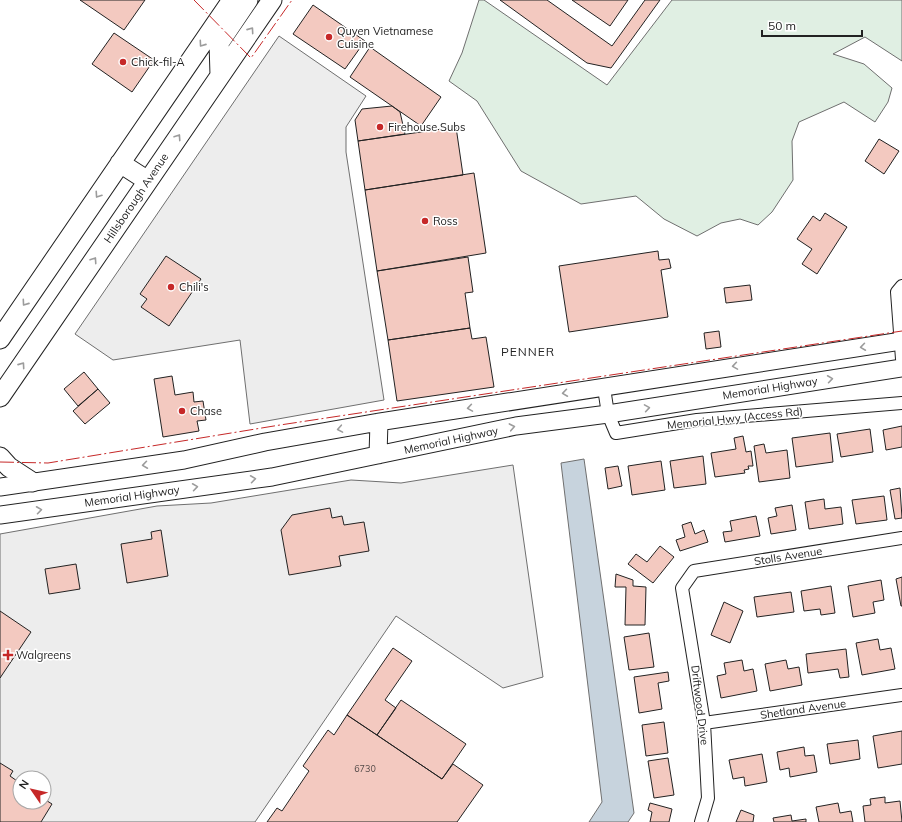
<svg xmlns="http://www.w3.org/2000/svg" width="902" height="822" viewBox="0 0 902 822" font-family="Mulish,sans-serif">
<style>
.green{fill:#e0efe3;stroke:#6f6f6f}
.parking{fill:#ededed;stroke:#6f6f6f;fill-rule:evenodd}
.water{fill:#c7d3dd;stroke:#6f6f6f}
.building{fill:#f3c9c0;stroke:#222}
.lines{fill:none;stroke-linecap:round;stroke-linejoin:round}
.minor-casing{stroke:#222;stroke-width:14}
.secondary-casing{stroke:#222;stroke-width:19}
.primary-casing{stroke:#222;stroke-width:21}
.minor{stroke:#fff;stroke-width:12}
.secondary{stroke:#fff;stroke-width:17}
.primary{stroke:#fff;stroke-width:19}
.power{stroke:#c62828;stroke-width:1;stroke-dasharray:14 3 2 3;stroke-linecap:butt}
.oneway{stroke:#9c9c9c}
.poi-dot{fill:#c62828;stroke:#fff;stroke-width:1.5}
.labels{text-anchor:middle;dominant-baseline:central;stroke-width:3;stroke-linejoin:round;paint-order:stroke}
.number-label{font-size:9px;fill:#564c4a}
.poi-label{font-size:11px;fill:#222;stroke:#fff;text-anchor:start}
.street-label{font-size:11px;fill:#222;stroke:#fff}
.neighbourhood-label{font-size:12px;letter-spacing:1px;fill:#222;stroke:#fff}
</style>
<rect width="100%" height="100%" fill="#fff"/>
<!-- green -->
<path class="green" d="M479,0H484L607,85L672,0H902V61L865,37L833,54L864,64L892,88L888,102L875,122L844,102L799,122L792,141L793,180L772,212L758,225L740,219L721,223L697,236L664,219L636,196L581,204L521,171L477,101L449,81L462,53Z"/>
<!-- parking -->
<path class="parking" d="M279,36L366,96L346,127V152L384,400L250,424L240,340L113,360L75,334Z
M513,465L543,677L503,688L396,616L255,822H0V534L157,506L211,503L351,480L401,483ZM20,778H44V802H20Z"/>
<!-- water -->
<path class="water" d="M584,459L634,813L628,822H589L602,802L561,463Z"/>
<!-- building -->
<path class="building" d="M80,0H145L124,30Z
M500,0H547L612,46L645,0H660L611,68L587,63Z
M572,0H628L610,26Z
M313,5L365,41L345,69L293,34Z
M114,33L154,60L132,92L92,64Z
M370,47L441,97L421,126L350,77Z
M392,106L400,112L405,134L358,141L355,120L362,109Z
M456,127L463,175L365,190L358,141Z
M879,139L899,151L884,174L865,161Z
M474,173L486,253L377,271L365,190Z
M825,213L847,227L817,274L802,264L812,249L797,239L813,216L820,221Z
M658,251L659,260L669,259L671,268L661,270L668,317L569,332L559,266Z
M166,256L201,279L169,326L141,307L147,299L140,294Z
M468,257L473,292L465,293L470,328L388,340L377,271Z
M750,285L752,300L726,303L724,288Z
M470,328L472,339L486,337L494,387L397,401L388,340Z
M719,331L721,347L706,349L704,333Z
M84,372L98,389L78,406L64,389Z
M172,376L175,395L193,392L194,402L203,401L206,420L197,421L199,431L163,437L154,379Z
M98,389L110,403L85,424L73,411Z
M902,426V447L886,450L883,430Z
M870,429L873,452L841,457L837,434Z
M830,433L833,462L796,467L792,438Z
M743,436L746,452L751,451L753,466H748L749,469L744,470L745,473L715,477L711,453L736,449L734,438Z
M764,444L766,453L787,450L790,478L759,482L754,446Z
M703,456L706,484L674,488L670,461Z
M661,461L665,490L632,495L628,466Z
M618,466L622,486L608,489L605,468Z
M900,488L902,518L895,519L890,490Z
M884,496L887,520L856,524L852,500Z
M824,499L825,509L841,507L843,524L809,529L805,502Z
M792,505L796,530L771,534L768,518L777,516L775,508Z
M330,508L332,518L342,516L344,525L364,522L369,551L339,556L341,566L289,575L281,530L292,515Z
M756,516L760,536L725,542L723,532L732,531L730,521Z
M691,522L695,534L704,530L708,542L680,551L676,540L685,537L682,525Z
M161,530L168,576L127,583L121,544L152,539L151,532Z
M660,546L674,557L653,583L628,564L636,554L647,562Z
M76,564L80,589L49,594L45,569Z
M616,574L633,580V586L646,587L645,625H625L626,587H615Z
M902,577V606H901L896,579Z
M881,580L884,600L873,602L875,613L853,617L848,586Z
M831,586L835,613L821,615L820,609L804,611L801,591Z
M791,592L794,612L757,617L754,597Z
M724,602L743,611L730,643L711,635Z
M0,611L31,632L0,678Z
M649,633L654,667L629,670L624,637Z
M878,639L880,650L891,648L895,669L862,675L856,643Z
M393,648L412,661L385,700L396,708L377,735L347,715Z
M846,649L849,677L840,678L838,669L808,673L806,654Z
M742,660L744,671L753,669L757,691L721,698L717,676L726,674L724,663Z
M786,660L788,669L799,667L802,685L770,691L765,664Z
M668,672L669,681L658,683L662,709L639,713L634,677Z
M401,700L466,744L442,779L377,735Z
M347,715L442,779L453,764L483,785L457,822H267L277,808L282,811L309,771L303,766L328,730L334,735Z
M664,722L668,753L646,756L642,725Z
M902,731V764L878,768L873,736Z
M858,740L860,759L830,764L827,744Z
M804,747L805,756L814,755L817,772L790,777L789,768L780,770L777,752Z
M762,754L767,782L745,786L744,777L733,779L729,760Z
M668,758L674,795L654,798L648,761Z
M0,763L13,771L10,776L20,783V802H44V799L52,804L41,822H0Z
M885,797V803L900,801L902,822H865L863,806L871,805L870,799Z
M650,803L672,809L669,822H650L652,812L648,810Z
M838,803L840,813L851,811L853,822H819L816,807Z
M741,810L754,815L753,822H736Z
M791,815L792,821L806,819V822H774L773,818Z"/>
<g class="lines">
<!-- minor casing -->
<g class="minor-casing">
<path id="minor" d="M902,286L897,292L902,359
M604,388L608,414L616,433L697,420L902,403
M704,723L902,695
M701,822L708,798L704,723L682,588L694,571L902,538"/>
</g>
<!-- secondary casing -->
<g class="secondary-casing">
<path id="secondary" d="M378,455L379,422
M0,487L184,460L265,442L379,422L902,341
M0,515L272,477L516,426L608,414L902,368"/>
</g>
<!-- primary casing -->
<g class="primary-casing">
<path id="primary" d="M220,75L219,43L248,0
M120,163L148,181
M0,339L232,0
M0,397L272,0
M0,457L9,467L32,482"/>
</g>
<!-- minor -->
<use href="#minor" class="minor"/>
<!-- secondary -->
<use href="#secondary" class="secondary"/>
<!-- primary -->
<use href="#primary" class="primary"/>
<!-- power -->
<path class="power" d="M194,0L251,58L292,0
M0,462L48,463L280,425L902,331"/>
</g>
<!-- one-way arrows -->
<defs><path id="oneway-chevron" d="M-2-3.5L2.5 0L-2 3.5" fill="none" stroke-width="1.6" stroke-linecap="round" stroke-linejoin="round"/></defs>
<g class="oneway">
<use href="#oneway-chevron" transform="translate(251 30) rotate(-55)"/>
<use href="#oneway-chevron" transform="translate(202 44) rotate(125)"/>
<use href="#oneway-chevron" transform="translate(178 137) rotate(-56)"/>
<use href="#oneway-chevron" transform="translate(98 195) rotate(124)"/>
<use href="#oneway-chevron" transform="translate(94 260) rotate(-56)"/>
<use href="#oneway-chevron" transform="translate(25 303) rotate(125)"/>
<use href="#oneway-chevron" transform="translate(863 347) rotate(172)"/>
<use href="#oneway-chevron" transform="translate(22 365) rotate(-55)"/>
<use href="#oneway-chevron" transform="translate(735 366) rotate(171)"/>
<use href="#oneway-chevron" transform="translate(830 379) rotate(-8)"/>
<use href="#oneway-chevron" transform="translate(565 393) rotate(172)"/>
<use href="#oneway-chevron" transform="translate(470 408) rotate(171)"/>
<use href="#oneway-chevron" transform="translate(647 408) rotate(-9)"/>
<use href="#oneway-chevron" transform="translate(512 427) rotate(-11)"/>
<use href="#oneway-chevron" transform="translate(340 429) rotate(170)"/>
<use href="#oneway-chevron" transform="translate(145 465) rotate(172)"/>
<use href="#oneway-chevron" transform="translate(253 479) rotate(-8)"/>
<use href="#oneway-chevron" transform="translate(195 487) rotate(-8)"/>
<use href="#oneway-chevron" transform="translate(39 510) rotate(-8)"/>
</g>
<!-- markers -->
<g class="poi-dot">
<circle cx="329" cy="37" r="4"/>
<circle cx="123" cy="62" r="4"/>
<circle cx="380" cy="127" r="4"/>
<circle cx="425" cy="221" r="4"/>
<circle cx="171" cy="287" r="4"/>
<circle cx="182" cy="411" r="4"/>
<path d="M6 649h4v4h4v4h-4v4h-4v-4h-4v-4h4z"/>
</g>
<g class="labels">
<!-- number labels -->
<g class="number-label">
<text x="365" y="768">6730</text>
</g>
<!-- poi labels -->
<g class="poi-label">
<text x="337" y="31">Quyen Vietnamese<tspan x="337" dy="13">Cuisine</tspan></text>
<text x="131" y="62">Chick-fil-A</text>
<text x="388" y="127">Firehouse Subs</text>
<text x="433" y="221">Ross</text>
<text x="179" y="287">Chili's</text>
<text x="190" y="411">Chase</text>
<text x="16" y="655">Walgreens</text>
</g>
<!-- street labels -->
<g class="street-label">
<text transform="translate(136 198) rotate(-56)">Hillsborough Avenue</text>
<text transform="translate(770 388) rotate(-9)">Memorial Highway</text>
<text transform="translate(735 418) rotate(-6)">Memorial Hwy (Access Rd)</text>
<text transform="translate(451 440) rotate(-12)">Memorial Highway</text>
<text transform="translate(132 496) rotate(-8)">Memorial Highway</text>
<text transform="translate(788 556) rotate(-9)">Stolls Avenue</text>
<text transform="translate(700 705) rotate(83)">Driftwood Drive</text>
<text transform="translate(803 709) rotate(-8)">Shetland Avenue</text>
</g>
<!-- neighbourhood labels -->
<g class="neighbourhood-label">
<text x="528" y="351">PENNER</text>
</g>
</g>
<!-- north arrow -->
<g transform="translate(32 790) rotate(304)"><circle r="19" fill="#ffffff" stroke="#a7a7a7"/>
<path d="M0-3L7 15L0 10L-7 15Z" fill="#c62828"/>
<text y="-6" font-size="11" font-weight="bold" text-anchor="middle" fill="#222222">N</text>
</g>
<!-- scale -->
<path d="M762 30v6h100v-6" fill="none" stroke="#222222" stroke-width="2"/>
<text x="768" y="30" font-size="12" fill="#222222" stroke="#ffffff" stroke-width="3" paint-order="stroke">50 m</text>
</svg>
